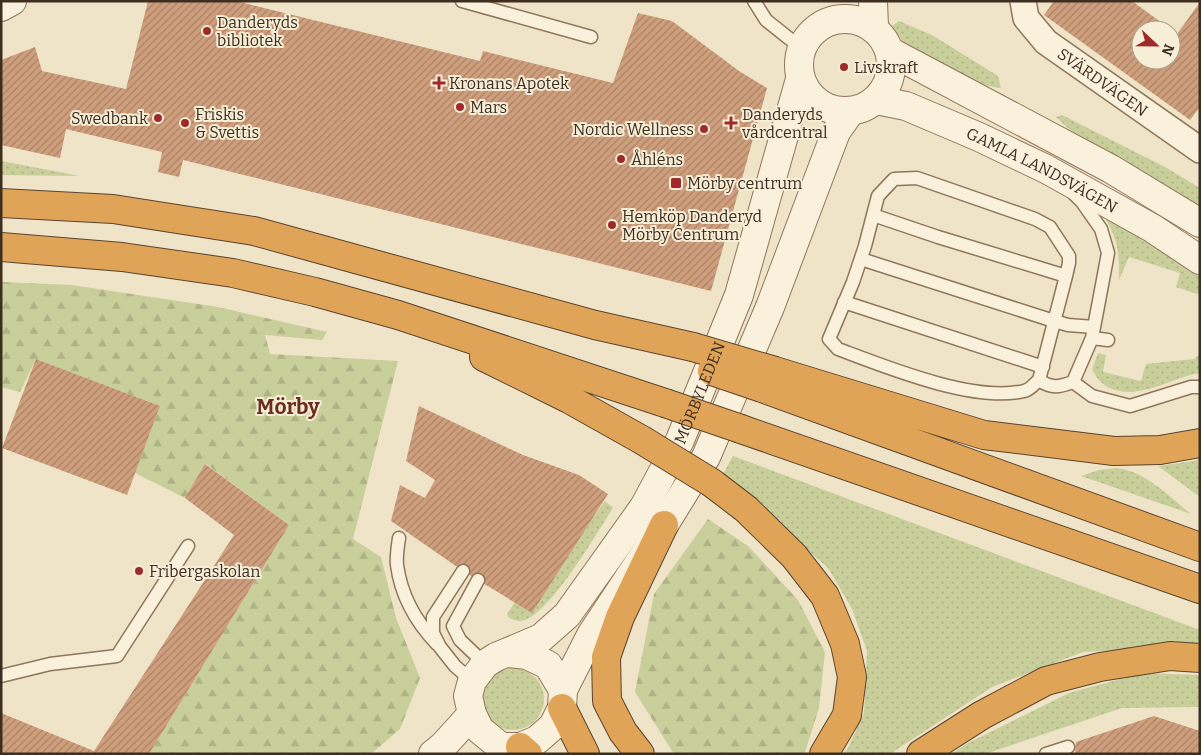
<svg xmlns="http://www.w3.org/2000/svg" width="1201" height="755" viewBox="0 0 1201 755" font-family="Bitter,serif">
<style>
.grass{fill:url(#grass-dots)}
.forest{fill:url(#forest-firs)}
.building{fill:url(#building-hatch);fill-rule:evenodd}
.lines{fill:none;stroke-linecap:round;stroke-linejoin:round}
.service-casing{stroke:#8d765c;stroke-width:15}
.minor-casing{stroke:#8d765c;stroke-width:28}
.tertiary-casing{stroke:#8d765c;stroke-width:30}
.motorway-casing{stroke:#5b4430;stroke-width:30}
.service{stroke:#faf1dc;stroke-width:12}
.minor{stroke:#faf1dc;stroke-width:25}
.tertiary{stroke:#faf1dc;stroke-width:28}
.motorway{stroke:#e0a458;stroke-width:28}
.motorway-bridge-casing{stroke:#5b4430;stroke-width:30;stroke-linecap:butt}
.motorway-bridge{stroke:#e0a458;stroke-width:28}
.poi-dot{fill:#9e2a2b;stroke:#f7eed8;stroke-width:2}
.labels{text-anchor:middle;dominant-baseline:central;stroke-width:4;stroke-linejoin:round;paint-order:stroke}
.poi-label{font-size:16px;fill:#3d2e20;stroke:#f7eed8;text-anchor:start}
.street-label{font-size:16px;fill:#3d2e20;stroke:#f7eed8}
.district-label{font-size:21px;font-weight:bold;fill:#6b2e1e;stroke:#f7eed8}
</style>
<defs>
<pattern id="grass-dots" width="8" height="8" patternUnits="userSpaceOnUse" patternTransform="scale(1.25)"><rect width="8" height="8" fill="#c9cf9b"/><path d="M2 2h.1M6 6h.1" fill="none" stroke="#aeb285" stroke-width="1.8" stroke-linecap="round"/></pattern>
<pattern id="forest-firs" width="22" height="20" patternUnits="userSpaceOnUse" patternTransform="scale(1.25)"><rect width="22" height="20" fill="#c9cf9b"/><path d="M5 1l3.5 6h-7zM16 11l3.5 6h-7z" fill="#aeb285"/></pattern>
<pattern id="building-hatch" width="6" height="6" patternUnits="userSpaceOnUse" patternTransform="scale(1.25)"><rect width="6" height="6" fill="#cf9f7d"/><path d="M-1 1l2-2M0 6l6-6M5 7l2-2" fill="none" stroke="#a98266"/></pattern>
</defs>
<rect width="100%" height="100%" fill="#f0e4c8"/>
<!-- grass -->
<path class="grass" d="M899,21L932,35L998,76L1001,88L988,86L908,49L892,26Z
M1062,115L1165,167L1200,188V208L1070,130L1056,117Z
M1,161L80,176L1,175Z
M1104,216L1200,272V295L1176,287L1180,273L1129,257L1119,280C1119,252 1119,241 1104,216Z
M1098,353L1106,355L1103,372L1141,381L1146,364L1194,359L1200,354V373C1169,378 1131,406 1102,383C1098,380 1095,374 1092,370Z
M733,456L1200,630V648L1187,647L1083,652L992,687L890,754H843L848,748L864,713L867,651L852,609L828,568L723,474Z
M1200,458V497L1158,466L1194,461Z
M1117,468C1145,471 1170,497 1191,514L1081,476L1099,470Z
M605,501L613,508C598,531 548,618 521,621C517,621 512,619 509,618L507,614L515,602L555,570Z
M482 699a31 31 0 1 1 62 0a31 31 0 1 1-62 0Z
M1142,673L1200,675V707L1122,708L985,754H951L968,743L1069,693Z"/>
<!-- forest -->
<path class="forest" d="M1,282L72,285L218,307L327,332L322,340L265,335L270,354L398,361L353,539L381,557L396,618L420,678L400,729L371,754H149L289,525L206,464L185,498L135,473L160,406L36,359L20,392L1,387Z
M708,519L748,546L798,600L825,652L819,708L805,752L801,754H674L635,692L654,594Z"/>
<!-- building -->
<path class="building" d="M148,1H236L480,61L483,51L613,83L638,13L672,21L739,71L767,88L711,291L183,160L179,177L158,172L162,152L66,129L60,158L1,145V60L35,47L42,71L126,89Z
M1054,1H1132L1177,34L1200,2V107L1190,120L1044,15ZM1141,30H1171V60H1141Z
M36,359L160,406L127,495L2,448Z
M419,406L523,455L579,475L608,494L532,613L463,571L391,521L400,485L425,498L435,480L406,461Z
M205,464L289,525L149,754H7L1,752V713L94,751L234,535L185,498Z
M1154,716L1200,731V754H1075L1076,742Z"/>
<g class="lines">
<!-- service casing -->
<g class="service-casing">
<path id="service" d="M462,1L591,37
M754,1L766,20L801,48
M917,178L1035,219L1050,227L1069,256V263L1066,276L1039,380C1035,383 1030,390 1024,391C974,403 886,367 838,349L829,339L853,282L865,246L878,196L894,179Z
M1074,194L1082,202L1101,229L1108,253L1092,338L1073,382L1092,396L1130,406L1191,387H1200
M873,215L938,237L1066,276
M861,259L1054,321L1068,325L1094,327
M844,302L1043,367
M1092,338L1108,340
M1039,380C1052,389 1059,387 1073,382
M399,538C398,546 396,556 397,565C401,595 416,622 437,644
M463,571L433,617V633L440,647L455,666L472,681
M478,580L453,626L460,640L485,664
M1,676L50,664L117,656L188,546
M1046,754L1068,747"/>
</g>
<!-- minor casing -->
<g class="minor-casing">
<g id="minor">
<path id="s1" d="M1023,1L1026,18L1046,42L1200,150"/>
</g>
</g>
<!-- tertiary casing -->
<g class="tertiary-casing">
<g id="tertiary">
<path d="M873,1L874,27"/>
<path d="M1,7L12,1"/>
<circle cx="845" cy="65" r="46"/>
<path d="M891,52L1111,169L1200,223"/>
<path id="s2" d="M876,100L906,106L979,137L1046,169L1152,228L1200,260"/>
<path id="s3" d="M509,653L527,655L548,665L563,690L562,708L553,726L537,740L520,747H501L480,730L472,714L468,696L472,681L485,664L496,657L541,638L567,615L644,507L680,440L739,295L800,79"/>
<path d="M563,690L591,635L664,525L706,457L770,307L836,132L850,112"/>
<path d="M433,754L443,746L472,714"/>
</g>
</g>
<!-- motorway casing -->
<g class="motorway-casing">
<path id="motorway" d="M1,203L113,209L254,231L595,325L693,347
M1,247L122,257L233,273L315,292L398,315L665,403
M484,357L569,399L642,440
M775,371L984,435L1114,451L1160,450L1200,443
M762,388L1200,547
M741,429L1200,589
M712,483L746,509L794,556L825,596L845,644L852,677L847,715L824,754
M562,708L585,754
M520,747L528,754
M640,754L623,732L607,701L606,657L620,617L664,525
M921,754L982,715L1046,681L1100,667L1170,656L1200,658"/>
</g>
<!-- service -->
<use href="#service" class="service"/>
<!-- minor -->
<use href="#minor" class="minor"/>
<!-- tertiary -->
<use href="#tertiary" class="tertiary"/>
<!-- motorway -->
<use href="#motorway" class="motorway"/>
<!-- motorway-bridge casing -->
<g class="motorway-bridge-casing">
<path id="motorway-bridge" d="M693,347L775,371
M712,371L762,388
M665,403L741,429
M642,440L712,483"/>
</g>
<!-- motorway-bridge -->
<use href="#motorway-bridge" class="motorway-bridge"/>
</g>
<!-- markers -->
<g class="poi-dot">
<circle cx="207" cy="31" r="5"/>
<circle cx="844" cy="67" r="5"/>
<path d="M436.5 75.5h5v5h5v5h-5v5h-5v-5h-5v-5h5z"/>
<circle cx="460" cy="107" r="5"/>
<circle cx="158" cy="118" r="5"/>
<circle cx="185" cy="123" r="5"/>
<path d="M728.5 115.5h5v5h5v5h-5v5h-5v-5h-5v-5h5z"/>
<circle cx="704" cy="129" r="5"/>
<circle cx="621" cy="159" r="5"/>
<rect x="670" y="177" width="12" height="12" rx="2.5"/>
<circle cx="612" cy="225" r="5"/>
<circle cx="139" cy="571" r="5"/>
</g>
<g class="labels">
<!-- poi labels -->
<g class="poi-label">
<text x="217" y="22">Danderyds<tspan x="217" dy="18">bibliotek</tspan></text>
<text x="854" y="67">Livskraft</text>
<text x="449" y="83">Kronans Apotek</text>
<text x="470" y="107">Mars</text>
<text x="195" y="114">Friskis<tspan x="195" dy="18">&amp; Svettis</tspan></text>
<text x="742" y="114">Danderyds<tspan x="742" dy="18">vårdcentral</tspan></text>
<text x="148" y="118" text-anchor="end">Swedbank</text>
<text x="694" y="129" text-anchor="end">Nordic Wellness</text>
<text x="631" y="159">Åhléns</text>
<text x="687" y="183">Mörby centrum</text>
<text x="622" y="216">Hemköp Danderyd<tspan x="622" dy="18">Mörby Centrum</tspan></text>
<text x="149" y="571">Fribergaskolan</text>
</g>
<!-- street labels -->
<g class="street-label">
<text stroke="none"><textPath href="#s1" startOffset="118">SVÄRDVÄGEN</textPath></text>
<text stroke="none"><textPath href="#s2" startOffset="181">GAMLA LANDSVÄGEN</textPath></text>
<text stroke="none"><textPath href="#s3" startOffset="624">MÖRBYLEDEN</textPath></text>
</g>
<!-- district labels -->
<g class="district-label">
<text x="288" y="407">Mörby</text>
</g>
</g>
<!-- border -->
<rect width="1201" height="755" fill="none" stroke="#3d2e20" stroke-width="5"/>
<!-- north arrow -->
<g transform="translate(1156 45) rotate(112)"><circle r="24" fill="#f7eed8" stroke="#ada18e"/>
<path d="M0-4L9 19L0 12L-9 19Z" fill="#9e2a2b"/>
<text y="-8" font-size="14" font-weight="bold" text-anchor="middle" fill="#3d2e20">N</text>
</g>
</svg>
